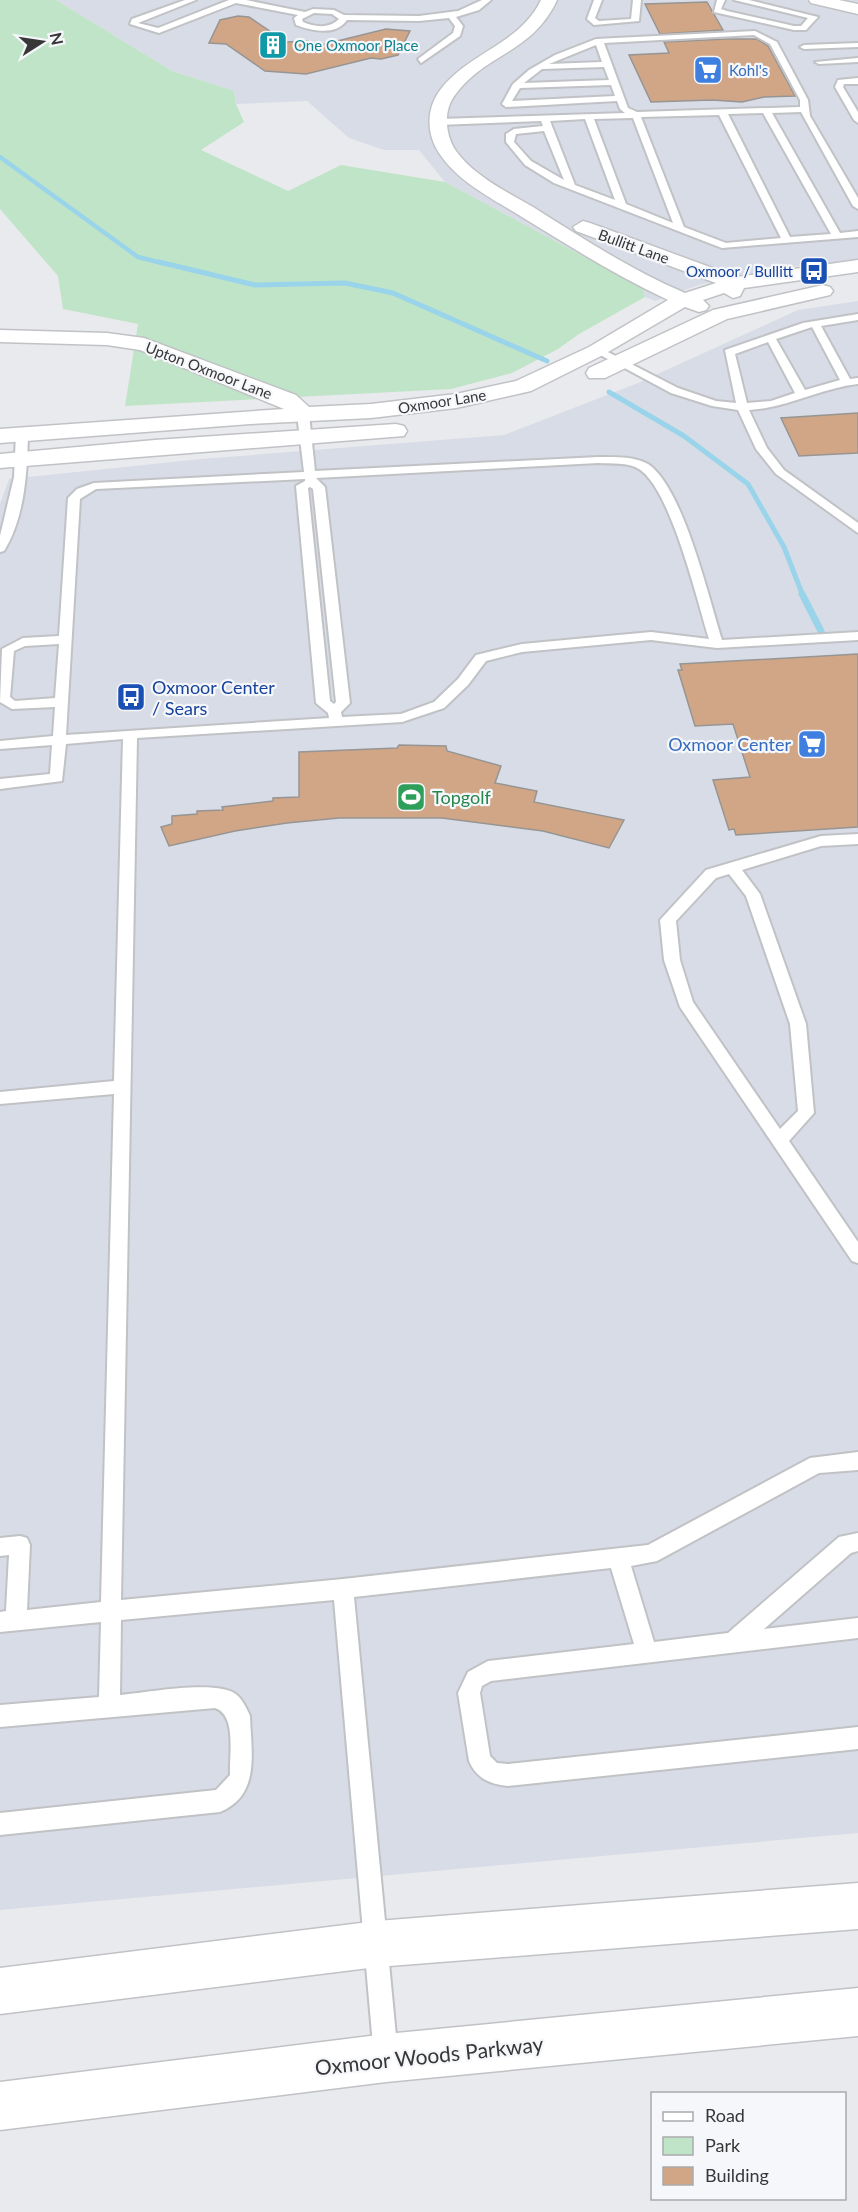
<svg xmlns="http://www.w3.org/2000/svg" width="858" height="2212" viewBox="0 0 858 2212" font-family="Lato,sans-serif">
<style>
.built{fill:#d8dce6}
.green{fill:#c0e4c7}
.lines{fill:none;stroke-linecap:round;stroke-linejoin:round}
.stream-far2{stroke:#9ad4ea;stroke-width:4.5}
.stream-far1{stroke:#9ad4ea;stroke-width:5}
.stream{stroke:#9ad4ea;stroke-width:7}
.building{fill:#d1a686;stroke:#979593;stroke-width:1.5}
.lane-casing{stroke:#c1c2c5;stroke-width:4}
.street-casing{stroke:#c1c2c5;stroke-width:3}
.lane{fill:#fff;fill-rule:evenodd}
.street{fill:#fff;fill-rule:evenodd}
.labels{text-anchor:middle;dominant-baseline:central;stroke-width:4.5;stroke-linejoin:round;paint-order:stroke}
.far-culture-label{font-size:15px;fill:#0d838f;stroke:#f6f7fa;text-anchor:start}
.far-shop-label{font-size:15px;fill:#366cbe;stroke:#f6f7fa;text-anchor:start}
.far-street-label{font-size:15px;fill:#373738;stroke:#f6f7fa}
.far-transit-label{font-size:15px;fill:#164399;stroke:#f6f7fa;text-anchor:end}
.transit-label{font-size:18px;fill:#164399;stroke:#f6f7fa;text-anchor:start}
.shop-label{font-size:18px;fill:#366cbe;stroke:#f6f7fa;text-anchor:end}
.leisure-label{font-size:18px;fill:#27864d;stroke:#f6f7fa;text-anchor:start}
.near-street-label{font-size:21px;fill:#373738;stroke:#f6f7fa}
</style>
<rect width="100%" height="100%" fill="#e9eaed"/>
<!-- built -->
<path class="built" d="M56,0H858V263L787,267L699,285L655,301L645,297L643,288L445,182L419,150H384L349,138L307,101L236,104L234,91L172,71Z
M858,301V1833L0,1910V504L9,479L201,459L504,435L638,383L798,310Z"/>
<!-- green -->
<path class="green" d="M0,0H56L172,71L234,91L236,104L244,122L201,150L288,191L341,165L445,182L643,288L645,297L579,334L558,349L512,373L451,389L125,406L138,324L63,309L58,276L0,209Z"/>
<g class="lines">
<!-- stream-far2 -->
<path class="stream-far2" d="M0,157L138,257L166,264"/>
<!-- stream-far1 -->
<path class="stream-far1" d="M159,262L255,285L345,283L393,293L547,361
M609,392L684,436L748,484L784,547L803,596"/>
<!-- stream -->
<path class="stream" d="M802,594L821,631"/>
</g>
<!-- building -->
<path class="building" d="M707,2L723,30L660,34L645,4Z
M238,16L249,17L286,42L306,41L321,45L386,29L410,31L398,55L381,59L371,58L306,74L265,71L226,44L209,43L220,20Z
M727,39H757L768,46L795,96L764,97L742,102L712,100L651,102L629,55L669,53L664,42Z
M858,413V453L799,456L781,418Z
M858,654V827L736,835L734,829L729,830L713,780L750,777L733,724L695,726L678,670H682L680,664Z
M399,745L446,746L447,751L501,766L495,783L537,791L534,802L624,820L609,848L543,831L442,818H339L287,823L235,831L169,846L161,827L172,824V816L197,814V811L223,810L222,807L273,801V798L299,797V752L397,748Z"/>
<g class="lines">
<!-- lane casing -->
<g class="lane-casing">
<path id="lane" d="M185,0H196L138,23L158,28L229,0H246L305,12L313,9L334,10L344,15L419,16L458,11L482,0H491L479,10L456,17L463,26L460,36L421,63L418,59L453,33L455,26L449,18L419,21L347,20C336,36 312,31 296,25L294,18L298,15L236,3L159,33L130,24L132,19ZM314,13L332,14L339,19C329,29 315,27 303,22L302,19Z
M594,0H602L595,18L599,21L631,19L633,0H641L639,21L594,25L587,19Z
M717,0H725L721,9L727,11L794,26H801L808,18L734,0H749L818,17L806,30H794L714,12Z
M755,31L777,42L808,100L810,116L858,198V209L853,206L801,112L772,113L840,233L858,231V237L722,248L554,183L525,165L506,142V134L514,129L543,126L541,121L438,125L434,122L438,119L625,113L620,109L617,101L506,107L502,104L513,84L529,70L555,55L596,39ZM754,35L770,44L800,100V107L637,112L628,108L604,43ZM596,45L602,62L549,64ZM604,67L609,80L524,83L542,69ZM611,85L615,96L512,101L520,88ZM763,113L831,234L790,237L728,114ZM719,115L781,238L726,243L684,227L641,117ZM633,118L673,223L626,204L594,119ZM585,119L615,200L575,185L550,121ZM544,131L564,180L531,161L514,142L516,134Z
M858,43V47L804,49L800,47L804,45Z
M858,58V62L819,64L815,62Z
M858,78V84H844L843,87L858,112V123L854,120L835,87L838,80Z
M858,314V320L821,326L850,379L858,378V384C821,388 787,408 749,410L767,448L784,470L858,523V533L776,474L756,449L738,410L712,406L671,393L591,350L600,348L678,388L716,401L736,403L725,350L803,323ZM812,327L840,380L805,390L776,339ZM768,342L795,393L771,401L747,403L735,354Z
M303,411L309,414L315,471L598,457C613,457 634,456 648,464C683,487 709,599 722,640L858,632V640L717,648L651,640L522,652L486,661L468,685L444,708L402,722L137,738L121,1600L343,1579L648,1545L810,1458L858,1452V1470L819,1473L657,1561L631,1566L654,1642L728,1633L839,1537L858,1533V1551L851,1553L764,1629L858,1618V1638L491,1681L482,1686L480,1693L490,1756L497,1763L508,1764L858,1727V1749L508,1786C490,1784 477,1779 469,1761L458,1693L468,1672L488,1661L634,1644L611,1568L354,1597L398,2057L394,2065L386,2069L378,2065L374,2057L334,1600L121,1620L120,1695C145,1693 221,1678 238,1696C243,1701 247,1709 250,1716C251,1752 261,1795 220,1812L0,1835V1813L216,1790L230,1775C229,1755 237,1715 215,1708L0,1727V1705L99,1697L101,1622L0,1632V1612L6,1611L9,1555L0,1556V1538L20,1536L27,1538L30,1545L27,1610L101,1602L114,1094L0,1104V1092L114,1081L123,739L66,744L62,781L0,789V779L50,774L52,745L0,749V741L53,736L55,707L12,709L0,702L2,649L23,638L59,636L68,498L77,489L94,483L304,472L297,414ZM598,463C611,464 628,462 639,469C671,489 697,601 709,639L651,632L522,644L476,655L458,679L434,702L401,714L342,717L341,712L350,703L325,487L316,478ZM305,479V481L296,486L316,703L328,713L329,718L66,735L80,499L96,489ZM310,487L313,489L336,702L334,704L330,701L308,488ZM59,644L55,698L15,701L10,697L14,651L25,646Z
M22,431L28,434C27,473 25,517 4,551L0,552V536L14,477L16,434Z
M858,834V844L821,846L742,870L760,894L806,1024L814,1113L789,1141L858,1242V1263L852,1261L680,1007L664,960L660,920L706,870L821,836ZM729,874L746,896L790,1024L798,1111L780,1129L693,1002L680,960L676,921L716,878Z"/>
</g>
<!-- street casing -->
<g class="street-casing">
<path id="street" d="M541,0H557C532,54 485,53 455,95C443,110 445,135 456,151C474,176 507,192 533,207C582,238 631,270 685,293L716,283L576,231L573,227L583,221L590,223L737,277L858,260V272L744,288L740,296L733,298L724,293L703,300L709,306L706,310L699,312L685,307L603,355L531,391L456,408L371,418L250,424L0,443V429L284,409L140,350L107,345L0,342V330L107,333L144,338L296,395L309,407L371,404L456,394L516,381L589,347L668,300C617,276 569,246 522,217C493,199 458,182 439,153C426,133 426,108 441,89C470,52 520,44 541,0Z
M809,0H839L858,4V14L811,3Z
M823,285L830,287L833,291L830,295L727,319L605,378H589L586,373L589,368L713,310Z
M396,424L404,426L407,431L404,436L0,468V454L155,440Z
M858,1883V1929L377,1967L0,2014V1968L377,1921Z
M858,1988V2036L386,2082L0,2130V2082L386,2034Z"/>
</g>
<!-- lane -->
<use href="#lane" class="lane"/>
<!-- street -->
<use href="#street" class="street"/>
</g>
<!-- icons -->
<defs>
<g id="building-square" transform="scale(1.5)"><rect x="-9" y="-9" width="18" height="18" rx="4" fill="#0f9aa8" stroke="#f6f7fa"/><path d="M-4-6H4V6H1V3H-1V6H-4ZM-2.5-4.3h1.7v1.8h-1.7ZM.8-4.3h1.7v1.8H.8ZM-2.5-1h1.7V.8h-1.7ZM.8-1h1.7V.8H.8Z" fill="#fff"/></g>
<g id="supermarket-square" transform="scale(1.5)"><rect x="-9" y="-9" width="18" height="18" rx="4" fill="#3f7fe0" stroke="#f6f7fa"/><path d="M-6-5.5h2.5l.6 2H6L4.5 2H-2.5L-4.4-4H-6ZM-1.5 3.2a1.3 1.3 0 1 0 .1 0ZM3 3.2a1.3 1.3 0 1 0 .1 0Z" fill="#fff"/></g>
<g id="bus-square" transform="scale(1.5)"><rect x="-9" y="-9" width="18" height="18" rx="4" fill="#1a4fb4" stroke="#f6f7fa"/><path d="M-5-6H5V4H4V6H2V4H-2V6H-4V4H-5ZM-3.5-4V0h7V-4ZM-3.5 1.2v1.5H-2V1.2ZM2 1.2v1.5H3.5V1.2Z" fill="#fff"/></g>
<g id="stadium-square" transform="scale(1.5)"><rect x="-9" y="-9" width="18" height="18" rx="4" fill="#2e9e5b" stroke="#f6f7fa"/><path d="M0-5a6.5 5 0 1 0 0 10a6.5 5 0 1 0 0-10ZM-3.5-1.8h7v3.6h-7Z" fill="#fff"/></g>
</defs>
<g fill-rule="evenodd">
<use href="#building-square" x="273" y="45"/>
<use href="#supermarket-square" x="708" y="70"/>
<use href="#bus-square" x="814" y="271"/>
<use href="#bus-square" x="131" y="697"/>
<use href="#supermarket-square" x="812" y="744"/>
<use href="#stadium-square" x="411" y="797"/>
</g>
<g class="labels">
<!-- far-culture labels -->
<g class="far-culture-label">
<text x="294" y="45">One Oxmoor Place</text>
</g>
<!-- far-shop labels -->
<g class="far-shop-label">
<text x="729" y="70">Kohl's</text>
</g>
<!-- far-street labels -->
<g class="far-street-label">
<text transform="translate(634 246) rotate(20)">Bullitt Lane</text>
<text transform="translate(209 370) rotate(21)">Upton Oxmoor Lane</text>
<text transform="translate(442 401) rotate(-9)">Oxmoor Lane</text>
</g>
<!-- far-transit labels -->
<g class="far-transit-label">
<text x="793" y="271">Oxmoor / Bullitt</text>
</g>
<!-- transit labels -->
<g class="transit-label">
<text x="152" y="687">Oxmoor Center<tspan x="152" dy="21">/ Sears</tspan></text>
</g>
<!-- shop labels -->
<g class="shop-label">
<text x="791" y="744">Oxmoor Center</text>
</g>
<!-- leisure labels -->
<g class="leisure-label">
<text x="432" y="797">Topgolf</text>
</g>
<!-- near-street labels -->
<g class="near-street-label">
<text transform="translate(429 2055) rotate(-6)">Oxmoor Woods Parkway</text>
</g>
</g>
<!-- legend -->
<rect x="651" y="2092" width="195" height="108" fill="#f6f7fa" stroke="#aaaaac" stroke-width="1.5"/>
<rect x="663" y="2112" width="30" height="9" fill="#ffffff" stroke="#aaaaac" stroke-width="1.5"/>
<text x="705" y="2122" font-size="18" fill="#373738">Road</text>
<rect x="663" y="2137" width="30" height="18" fill="#c0e4c7" stroke="#aaaaac" stroke-width="1.5"/>
<text x="705" y="2152" font-size="18" fill="#373738">Park</text>
<rect x="663" y="2167" width="30" height="18" fill="#d1a686" stroke="#aaaaac" stroke-width="1.5"/>
<text x="705" y="2182" font-size="18" fill="#373738">Building</text>
<!-- north arrow -->
<g transform="translate(42 42) rotate(78)" stroke="#f6f7fa" stroke-width="4.5" paint-order="stroke">
<path d="M0-4.5L10 22L0 15L-10 22Z" fill="#373738"/>
<text y="-9" font-size="16" font-weight="bold" text-anchor="middle" fill="#373738">N</text>
</g>
</svg>
